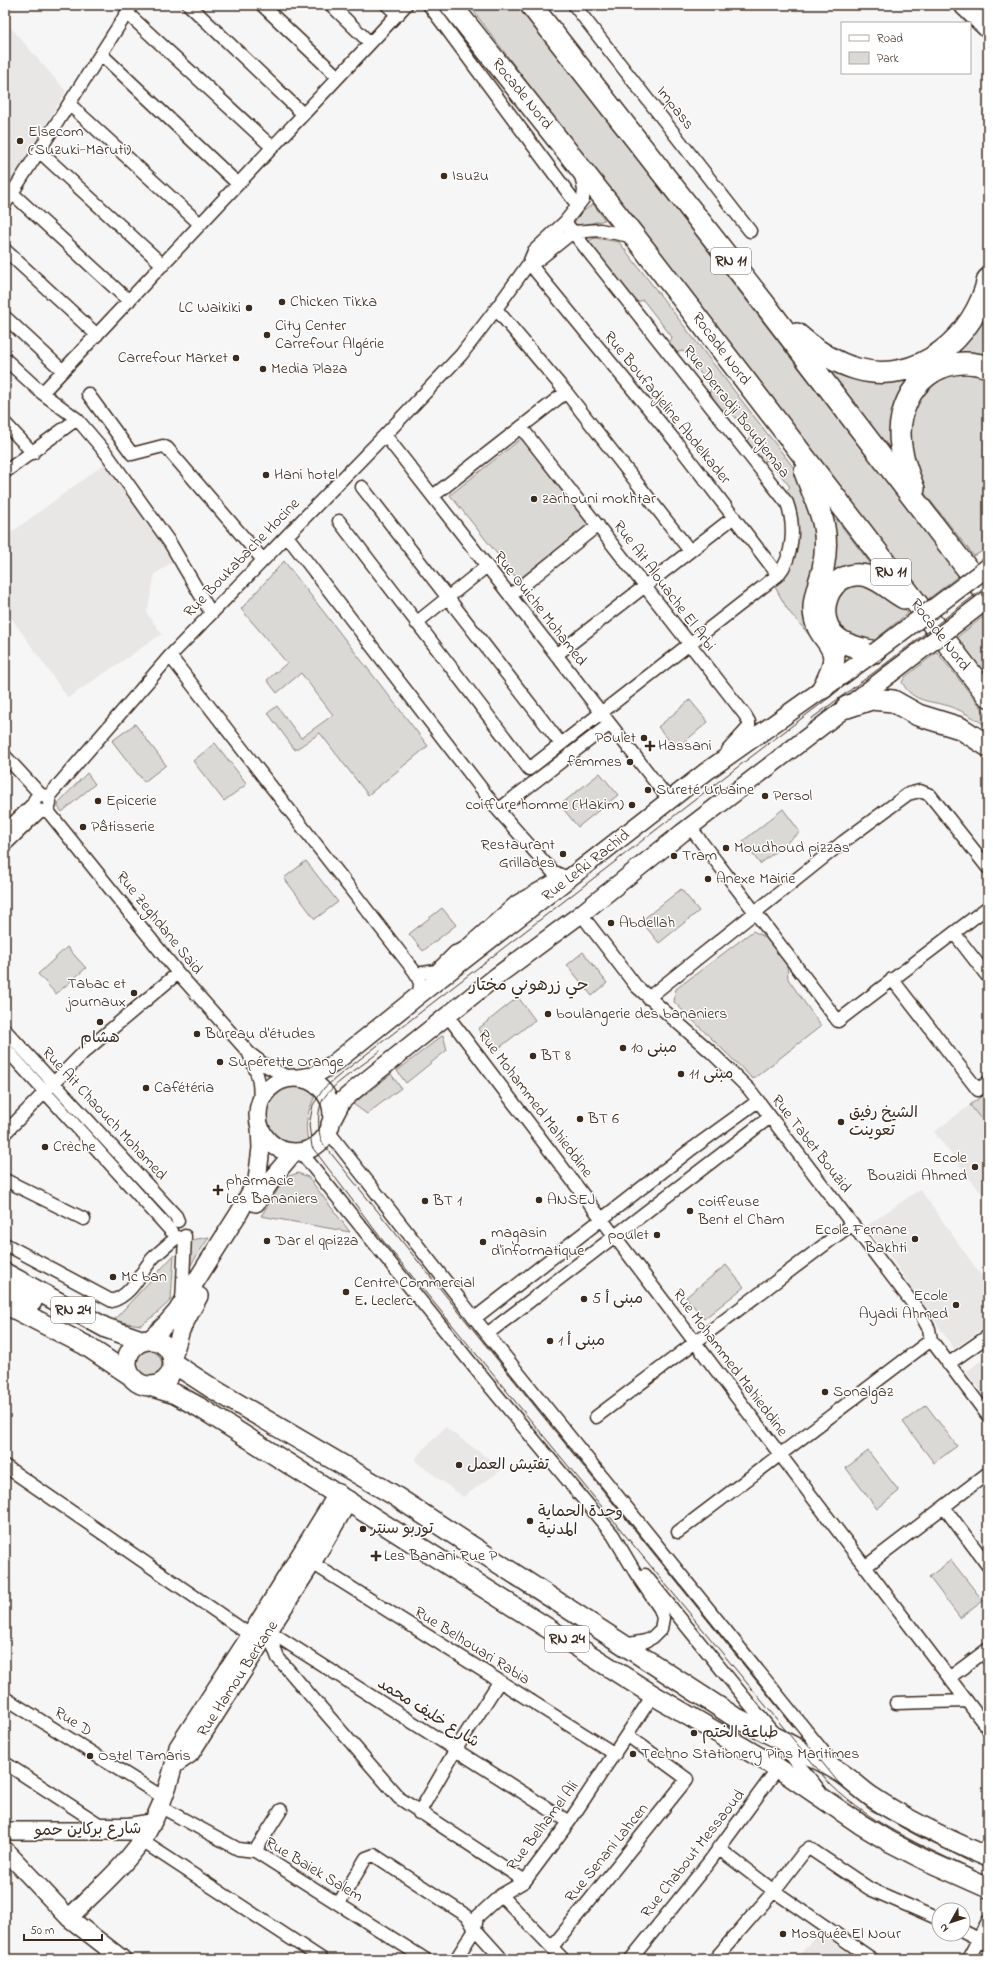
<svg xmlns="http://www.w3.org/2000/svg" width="993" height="1964" viewBox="0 0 993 1964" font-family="'Indie Flower','Playpen Sans Arabic',sans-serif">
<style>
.built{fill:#e9e7e6}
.green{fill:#dbd9d6;stroke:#8b827a}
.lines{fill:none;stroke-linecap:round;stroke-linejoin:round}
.street-casing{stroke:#3b2a1e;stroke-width:15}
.secondary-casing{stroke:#3b2a1e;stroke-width:20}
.primary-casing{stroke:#3b2a1e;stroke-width:22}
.highway-casing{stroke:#3b2a1e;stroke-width:24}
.street{stroke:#fff;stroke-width:12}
.secondary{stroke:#fff;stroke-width:17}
.primary{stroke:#fff;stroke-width:19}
.highway{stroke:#fff;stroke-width:21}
.tram{stroke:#3b2a1e;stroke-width:1}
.secondary-bridge-casing{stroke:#3b2a1e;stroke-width:20;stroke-linecap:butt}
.secondary-bridge{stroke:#fff;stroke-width:17}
.poi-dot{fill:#3b2a1e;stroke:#fff;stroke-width:1.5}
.labels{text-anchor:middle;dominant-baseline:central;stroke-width:3;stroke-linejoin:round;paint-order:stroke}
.shield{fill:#fff;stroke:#766a62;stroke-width:1}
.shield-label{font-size:15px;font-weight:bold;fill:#3b2a1e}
.street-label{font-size:16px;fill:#3b2a1e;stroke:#fff}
.poi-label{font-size:16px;fill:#3b2a1e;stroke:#fff;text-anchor:start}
.neighbourhood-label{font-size:17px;fill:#3b2a1e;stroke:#fff}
</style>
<rect width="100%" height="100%" fill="#f7f6f6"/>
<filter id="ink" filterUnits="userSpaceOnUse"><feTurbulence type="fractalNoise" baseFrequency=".025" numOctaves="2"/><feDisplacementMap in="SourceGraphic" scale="8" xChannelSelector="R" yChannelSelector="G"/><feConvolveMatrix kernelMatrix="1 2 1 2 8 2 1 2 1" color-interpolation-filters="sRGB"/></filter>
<g filter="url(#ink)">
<!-- built -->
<path class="built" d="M5,21L66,91L5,191Z
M104,464L174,561L155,574L147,613L162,634L68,698L5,609V537Z
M970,1105L988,1128V1202L934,1132Z
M920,1189L988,1285V1325L954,1349L887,1252L865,1227Z
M988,1355V1400L966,1372Z
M445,1427L503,1469L463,1497L415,1461L418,1455Z
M818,1933L858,1959H796Z"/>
<!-- green -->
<path class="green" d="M469,5H518L862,450L961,574L927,600L559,125Z
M593,204L605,220L574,227L569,222Z
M595,238L619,242L797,472L815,509L829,651L825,679L805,691C812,684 822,677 824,667C828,649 795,622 786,607C782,600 778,592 774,585C793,551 811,530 783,494L790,487L768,459L761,464L745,443L751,437L728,408L720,410L708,396L712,388L683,351L674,353L668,346L672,337L643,300L635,303L588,241Z
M988,297V356C971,349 957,354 941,361Z
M819,356L922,374L897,460Z
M953,370L988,375V548L974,556L926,495L912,470L909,413L935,377Z
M522,438L590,523L518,580L450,495Z
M826,506L880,576L820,595Z
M284,561L428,746L368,795L320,733L295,750L268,713L277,706L301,738L333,715L301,673L277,693L267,680L287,663L241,609Z
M855,579L902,606L908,613L877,638L876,646L857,643L835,626L830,599Z
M988,613V682L955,639Z
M937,652L988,716V727C977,720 965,712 952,707C932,700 913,704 902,682L905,677Z
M690,700L708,722L676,749L658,727Z
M135,724L166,765L144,782L112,741Z
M215,743L247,784L224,801L193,761Z
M87,773L95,784L62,812L58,807L59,802Z
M600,773L618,795L578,827L560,805Z
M783,809L800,832L760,864L743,841Z
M306,861L338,902L315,919L284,878Z
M681,889L699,911L659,943L641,921Z
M442,908L456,925L423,951L409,934Z
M753,931L769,939L787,964L788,979L821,1026L753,1079L674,1002L676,989Z
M67,947L86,968L56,994L38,974Z
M583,952L607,983L592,996L567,965Z
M518,997L535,1020L495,1051L478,1029Z
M443,1035L447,1050L406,1083L397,1071Z
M391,1074L401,1088L367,1114L353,1104Z
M289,1084C301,1084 308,1086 317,1093C308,1109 303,1125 309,1143C273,1163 241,1101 289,1084Z
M988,1091V1128L970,1105Z
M298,1173L308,1177L350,1232L261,1216L286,1177Z
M209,1237L189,1268L191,1240Z
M174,1255L171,1300L155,1315L141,1325L113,1321Z
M726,1265L744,1287L704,1319L686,1297Z
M132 1365a15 15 0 1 1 30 0a15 15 0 1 1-30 0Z
M926,1405L957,1446L934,1463L903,1422Z
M868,1451L899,1491L877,1509L846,1468Z
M951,1560L983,1601L960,1618L929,1577Z"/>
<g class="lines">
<!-- street casing -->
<g class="street-casing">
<path id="street" d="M189,5L303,114
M262,5L338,77
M331,5L370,43
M387,5L398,15
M429,5L578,206
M574,5L750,231
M127,13L272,147
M101,54L238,184
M69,104L200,224
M39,151L163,265
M12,193L129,301
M5,204L132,5
M573,232L600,230L635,237
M5,250L97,335
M529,263L676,442L778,575
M529,263L538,260L573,232
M496,309L566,392L690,551
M5,317L63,371
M5,359L42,393L77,419L106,453L170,543L211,613
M42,393L406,5
M88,394L132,454L163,446L167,448L263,560
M5,423L33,453
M521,427L745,715L749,722V727L728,750
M385,435L670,801
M5,472L77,419
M362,487L561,744
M433,496L566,392
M339,521L529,769L778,575C794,556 795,525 787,503L565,222
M287,536L498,810L552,871L563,876H574
M510,596L598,525
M416,623L487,566
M556,655L734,517
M170,656L415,972L420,983L419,995
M5,756L41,795
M34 803a8 8 0 1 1 16 0a8 8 0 1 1-16 0Z
M48,797L170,656L385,435L461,355L496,309L529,263L534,251L565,222L583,199L584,190L581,175
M47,810L178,973L249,1053L266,1066L290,1078
M498,810L610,724
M690,827L838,1021L988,907
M5,831L34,803
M5,845L40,811
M581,914L636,986L711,1052L749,1089L920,1313L929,1329L931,1340L988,1416
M954,933L988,977
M416,974L436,971L455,952L463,949L516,902L560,877
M892,979L978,1090L988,1082
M648,998L843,842L908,794L920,791L930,795L988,868
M447,1015L988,1729
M5,1030L176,1216L178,1221
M5,1048L171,1231
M249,1054C259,1076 261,1084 259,1107
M328,1131L487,1334L834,1765
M5,1133L83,1053L178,973
M300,1151L487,1383L613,1535L635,1572L660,1609L663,1618L661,1629L653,1637L646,1641L624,1645
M5,1180L84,1219
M5,1244L112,1301C133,1294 139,1274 153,1258C160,1251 169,1244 177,1237
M182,1303L185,1236
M475,1318L689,1151L758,1101
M487,1334L770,1117
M948,1364L988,1336
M596,1417L852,1224
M5,1466L256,1639
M944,1507L988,1566
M678,1532L931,1340
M312,1563L615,1754
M865,1567L988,1473
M645,1575L820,1791
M269,1631L569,1822
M268,1632L278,1658L399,1798L525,1881
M949,1678L988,1649
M5,1698L164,1798
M896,1703L967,1701
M5,1763L99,1824H128L154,1820
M161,1807L238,1849L255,1851L425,1959
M419,1813L456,1749L499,1682
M142,1841L322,1959
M718,1848L774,1891L872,1959
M255,1851L281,1810
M501,1895L563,1959
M339,1903L366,1858L374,1855L467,1916L475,1929L477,1917L501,1895L525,1881L569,1822L653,1695
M963,1931L988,1944
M552,1947L687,1779L627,1735
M456,1959L475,1929L502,1959
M631,1959L709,1862L778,1768
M715,1959L774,1891L804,1852L809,1848L870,1889L939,1919
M968,1959L988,1921"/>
</g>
<!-- secondary casing -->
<g class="secondary-casing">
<path id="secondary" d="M299,1078L313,1076L333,1064L419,995L707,771L875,652
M258 1115a37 37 0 1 1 74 0a37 37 0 1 1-74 0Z
M330,1124L342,1101L358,1087L497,976L581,914L682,833L890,674
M256,1203L278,1171L294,1152
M149,1340L164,1326L177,1311L239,1213L257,1180L261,1148L260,1127
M172,1360L181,1330L199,1296
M174,1765L190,1754L312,1563L349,1500
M5,1831H148C163,1805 172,1776 178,1747L250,1636L338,1493
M5,1850L69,1918L122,1959
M69,1918C95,1891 128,1864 148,1831"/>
</g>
<!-- primary casing -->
<g class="primary-casing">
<path id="primary" d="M5,1273L106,1328L144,1341
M5,1288L32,1302
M5,1304L85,1345L130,1375
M127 1363a23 23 0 1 1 46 0a23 23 0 1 1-46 0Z
M173,1363L213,1389L392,1494L733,1716C768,1733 804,1751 838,1771C850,1778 860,1789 872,1797C908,1821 948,1840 988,1857
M149,1386L175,1394L199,1407L653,1695L778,1768L860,1824L890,1842L925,1860L988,1888"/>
</g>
<!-- highway casing -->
<g class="highway-casing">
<path id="highway" d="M451,5L635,237L988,696
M531,5L763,302L988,596
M965,5L988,27
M797,334C814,349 835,363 857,369C918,386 975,337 988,279
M805,472C819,510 831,527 823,569C820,582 813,597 814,610C816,648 851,639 823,688
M914,489C907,471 900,453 900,433C901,385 941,351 988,367
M875,652C864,649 850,647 840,640C810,621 827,566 867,576C881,580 891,591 904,598
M847,707L871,699L893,701L918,715L960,728L988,746"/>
</g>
<!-- street -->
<use href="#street" class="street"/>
<!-- secondary -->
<use href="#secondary" class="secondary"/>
<!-- primary -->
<use href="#primary" class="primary"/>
<!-- highway -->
<use href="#highway" class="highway"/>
<!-- tram -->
<path class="tram" d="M988,577L714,785L342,1073L324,1088L313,1105L309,1125L312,1147L384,1242L830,1784C875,1828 932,1850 988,1877
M811,719L884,665L988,585
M380,1051C365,1064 338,1080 326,1095C316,1107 318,1127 321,1141L838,1782L869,1809L972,1863"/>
<!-- secondary-bridge casing -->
<g class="secondary-bridge-casing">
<path id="secondary-bridge" d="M875,652L988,567
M890,674L988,599"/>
</g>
<!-- secondary-bridge -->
<use href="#secondary-bridge" class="secondary-bridge"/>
</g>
</g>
<!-- markers -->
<g class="poi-dot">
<circle cx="20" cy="141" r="4"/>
<circle cx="444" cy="176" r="4"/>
<circle cx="282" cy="302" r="4"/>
<circle cx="249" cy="308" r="4"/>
<circle cx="267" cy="335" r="4"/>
<circle cx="236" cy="358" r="4"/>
<circle cx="263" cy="369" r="4"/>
<circle cx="266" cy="475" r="4"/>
<circle cx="534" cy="499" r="4"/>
<circle cx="644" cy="738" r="4"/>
<path d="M648 740h4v4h4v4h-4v4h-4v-4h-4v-4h4z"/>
<circle cx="630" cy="762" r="4"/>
<circle cx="648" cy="790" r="4"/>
<circle cx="765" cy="796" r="4"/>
<circle cx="98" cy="801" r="4"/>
<circle cx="632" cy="805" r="4"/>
<circle cx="83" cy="827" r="4"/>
<circle cx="726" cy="848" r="4"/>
<circle cx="563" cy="854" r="4"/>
<circle cx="674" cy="856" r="4"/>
<circle cx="708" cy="879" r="4"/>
<circle cx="611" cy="923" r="4"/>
<circle cx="134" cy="993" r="4"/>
<circle cx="548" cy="1014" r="4"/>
<circle cx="100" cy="1022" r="4"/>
<circle cx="197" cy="1034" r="4"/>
<circle cx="623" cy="1048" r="4"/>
<circle cx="533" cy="1056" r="4"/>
<circle cx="220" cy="1062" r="4"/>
<circle cx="681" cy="1074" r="4"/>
<circle cx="146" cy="1088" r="4"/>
<circle cx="580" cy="1119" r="4"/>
<circle cx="841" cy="1122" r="4"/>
<circle cx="45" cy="1147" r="4"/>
<circle cx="975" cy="1167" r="4"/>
<path d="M216 1184h4v4h4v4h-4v4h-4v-4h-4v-4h4z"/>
<circle cx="539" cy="1200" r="4"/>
<circle cx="425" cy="1201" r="4"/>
<circle cx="690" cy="1211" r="4"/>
<circle cx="657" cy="1235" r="4"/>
<circle cx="915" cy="1239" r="4"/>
<circle cx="267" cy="1241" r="4"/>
<circle cx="483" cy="1242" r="4"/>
<circle cx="113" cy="1277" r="4"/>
<circle cx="346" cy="1292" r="4"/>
<circle cx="584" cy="1299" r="4"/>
<circle cx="956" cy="1305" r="4"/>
<circle cx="550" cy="1341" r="4"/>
<circle cx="825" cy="1392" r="4"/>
<circle cx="459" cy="1465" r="4"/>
<circle cx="530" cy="1521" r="4"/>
<circle cx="363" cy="1529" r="4"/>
<path d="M374 1550h4v4h4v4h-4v4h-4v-4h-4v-4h4z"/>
<circle cx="694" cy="1733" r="4"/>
<circle cx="633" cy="1754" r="4"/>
<circle cx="90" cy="1756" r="4"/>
<circle cx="783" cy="1934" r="4"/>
</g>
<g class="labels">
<!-- shield labels -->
<g class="shield">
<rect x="711" y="248" width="40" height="26" rx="3"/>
<rect x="871" y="559" width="40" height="26" rx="3"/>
<rect x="51" y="1297" width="44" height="26" rx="3"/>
<rect x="545" y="1626" width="44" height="26" rx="3"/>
</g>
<g class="shield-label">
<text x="731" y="261">RN 11</text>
<text x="891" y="572">RN 11</text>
<text x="73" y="1310">RN 24</text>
<text x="567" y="1639">RN 24</text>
</g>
<!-- street labels -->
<g class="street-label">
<text transform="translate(522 94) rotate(51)">Rocade Nord</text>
<text transform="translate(675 108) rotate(52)">Impass</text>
<text transform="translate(721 349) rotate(53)">Rocade Nord</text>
<text transform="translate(667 408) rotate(51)">Rue Boufadjeline Abdelkader</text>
<text transform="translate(736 412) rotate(52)">Rue Derradji Boudjemaa</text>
<text transform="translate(242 558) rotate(-46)">Rue Boukabache Hocine</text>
<text transform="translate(664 586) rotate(53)">Rue Ait Alouache El Arbi</text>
<text transform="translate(540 609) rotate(52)">Rue Ouiche Mohamed</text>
<text transform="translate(940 635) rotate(52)">Rocade Nord</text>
<text transform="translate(586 866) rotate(-38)">Rue Lefki Rachid</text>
<text transform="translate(159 923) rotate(51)">Rue Zeghdane Said</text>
<text transform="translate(535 1104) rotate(53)">Rue Mohammed Mahieddine</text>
<text transform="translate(104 1114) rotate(47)">Rue Ait Chaouch Mohamed</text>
<text transform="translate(811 1144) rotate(52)">Rue Tabet Bouzid</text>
<text transform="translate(730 1363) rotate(53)">Rue Mohammed Mahieddine</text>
<text transform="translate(472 1646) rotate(32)">Rue Belhouari Rabia</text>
<text transform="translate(238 1679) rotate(-57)">Rue Hamou Berkane</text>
<text transform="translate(428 1713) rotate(32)">شارع خليف محمد</text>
<text transform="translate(73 1722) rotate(32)">Rue D</text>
<text transform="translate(543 1826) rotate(-53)">Rue Belhamel Ali</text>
<text transform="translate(88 1830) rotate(-1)">شارع بركاين حمو</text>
<text transform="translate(607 1853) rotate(-51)">Rue Senani Lahcen</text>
<text transform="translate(693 1854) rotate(-52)">Rue Chabout Messaoud</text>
<text transform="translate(314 1870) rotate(31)">Rue Baiek Salem</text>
</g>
<!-- poi labels -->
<g class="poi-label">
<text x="28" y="132">Elsecom<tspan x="28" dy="18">(Suzuki-Maruti)</tspan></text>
<text x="452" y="176">Isuzu</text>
<text x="290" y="302">Chicken Tikka</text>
<text x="241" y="308" text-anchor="end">LC Waikiki</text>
<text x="275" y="326">City Center<tspan x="275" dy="18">Carrefour Algérie</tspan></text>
<text x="228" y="358" text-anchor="end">Carrefour Market</text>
<text x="271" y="369">Media Plaza</text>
<text x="274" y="475">Hani hotel</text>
<text x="542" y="499">zarhouni mokhtar</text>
<text x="636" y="738" text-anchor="end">Poulet</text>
<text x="658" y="746">Hassani</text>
<text x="622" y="762" text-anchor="end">femmes</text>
<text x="656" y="790">Sureté Urbaine</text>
<text x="773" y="796">Persol</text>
<text x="106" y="801">Epicerie</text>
<text x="624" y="805" text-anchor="end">coiffure homme (Hakim)</text>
<text x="91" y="827">Pâtisserie</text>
<text x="555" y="845" text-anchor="end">Restaurant<tspan x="555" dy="18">Grillades</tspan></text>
<text x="734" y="848">Moudhoud pizzas</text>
<text x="682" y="856">Tram</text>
<text x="716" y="879">Anexe Mairie</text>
<text x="619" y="923">Abdellah</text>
<text x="126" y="984" text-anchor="end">Tabac et<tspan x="126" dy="18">journaux</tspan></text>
<text x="556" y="1014">boulangerie des bananiers</text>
<text x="205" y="1034">Bureau d'études</text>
<text x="100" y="1038" text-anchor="middle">هشام</text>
<text x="631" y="1048">مبنى 10</text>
<text x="541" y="1056">BT 8</text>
<text x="228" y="1062">Supérette Orange</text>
<text x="689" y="1074">مبنى 11</text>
<text x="154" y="1088">Cafétéria</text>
<text x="849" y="1113">الشيخ رفيق<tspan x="849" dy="18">تعوينت</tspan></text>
<text x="588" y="1119">BT 6</text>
<text x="53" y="1147">Crèche</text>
<text x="967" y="1158" text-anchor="end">Ecole<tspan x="967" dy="18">Bouzidi Ahmed</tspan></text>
<text x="226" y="1181">pharmacie<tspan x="226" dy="18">Les Bananiers</tspan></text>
<text x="547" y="1200">ANSEJ</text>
<text x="433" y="1201">BT 1</text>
<text x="698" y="1202">coiffeuse<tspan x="698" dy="18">Bent el Cham</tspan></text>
<text x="907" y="1230" text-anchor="end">Ecole Fernane<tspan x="907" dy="18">Bakhti</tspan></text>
<text x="491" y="1233">magasin<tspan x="491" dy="18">d'informatique</tspan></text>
<text x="649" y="1235" text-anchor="end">poulet</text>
<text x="275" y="1241">Dar el qpizza</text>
<text x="121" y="1277">Mc ban</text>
<text x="354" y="1283">Centre Commercial<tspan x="354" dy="18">E. Leclerc</tspan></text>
<text x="948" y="1296" text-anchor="end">Ecole<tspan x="948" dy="18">Ayadi Ahmed</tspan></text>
<text x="592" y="1299">مبنى أ 5</text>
<text x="558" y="1341">مبنى أ 1</text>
<text x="833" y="1392">Sonalgaz</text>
<text x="467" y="1465">تفتيش العمل</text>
<text x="538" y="1512">وحدة الحماية<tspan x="538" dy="18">المدنية</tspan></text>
<text x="371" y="1529">توربو سنتر</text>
<text x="384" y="1556">Les Banani Rue P</text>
<text x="702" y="1733">طباعة الختم</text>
<text x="641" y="1754">Techno Stationery Pins Maritimes</text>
<text x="98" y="1756">Ostel Tamaris</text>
<text x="791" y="1934">Mosquée El Nour</text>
</g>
<!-- neighbourhood labels -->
<g class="neighbourhood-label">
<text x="529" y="985">حي زرهوني مختار</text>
</g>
</g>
<!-- margin -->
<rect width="993" height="1964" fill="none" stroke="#fff" stroke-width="20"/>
<rect x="10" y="10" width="973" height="1944" fill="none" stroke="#3b2a1e" stroke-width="1.5" filter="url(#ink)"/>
<!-- legend -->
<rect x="841" y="22" width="130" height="52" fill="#ffffff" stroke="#b1aaa5"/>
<rect x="849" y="35" width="20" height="6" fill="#ffffff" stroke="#b1aaa5"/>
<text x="877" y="42" font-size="12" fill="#3b2a1e">Road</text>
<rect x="849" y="52" width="20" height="12" fill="#dbd9d6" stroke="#b1aaa5"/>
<text x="877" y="62" font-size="12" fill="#3b2a1e">Park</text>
<!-- north arrow -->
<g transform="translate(951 1922) rotate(231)"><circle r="19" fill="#ffffff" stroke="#b1aaa5"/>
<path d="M0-3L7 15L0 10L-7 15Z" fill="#3b2a1e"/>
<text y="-6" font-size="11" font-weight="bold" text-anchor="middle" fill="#3b2a1e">N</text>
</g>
<!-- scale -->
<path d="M24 1934v6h78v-6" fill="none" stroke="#3b2a1e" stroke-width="2"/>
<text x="30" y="1934" font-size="12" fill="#3b2a1e" stroke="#ffffff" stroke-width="3" paint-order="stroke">50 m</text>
</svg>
